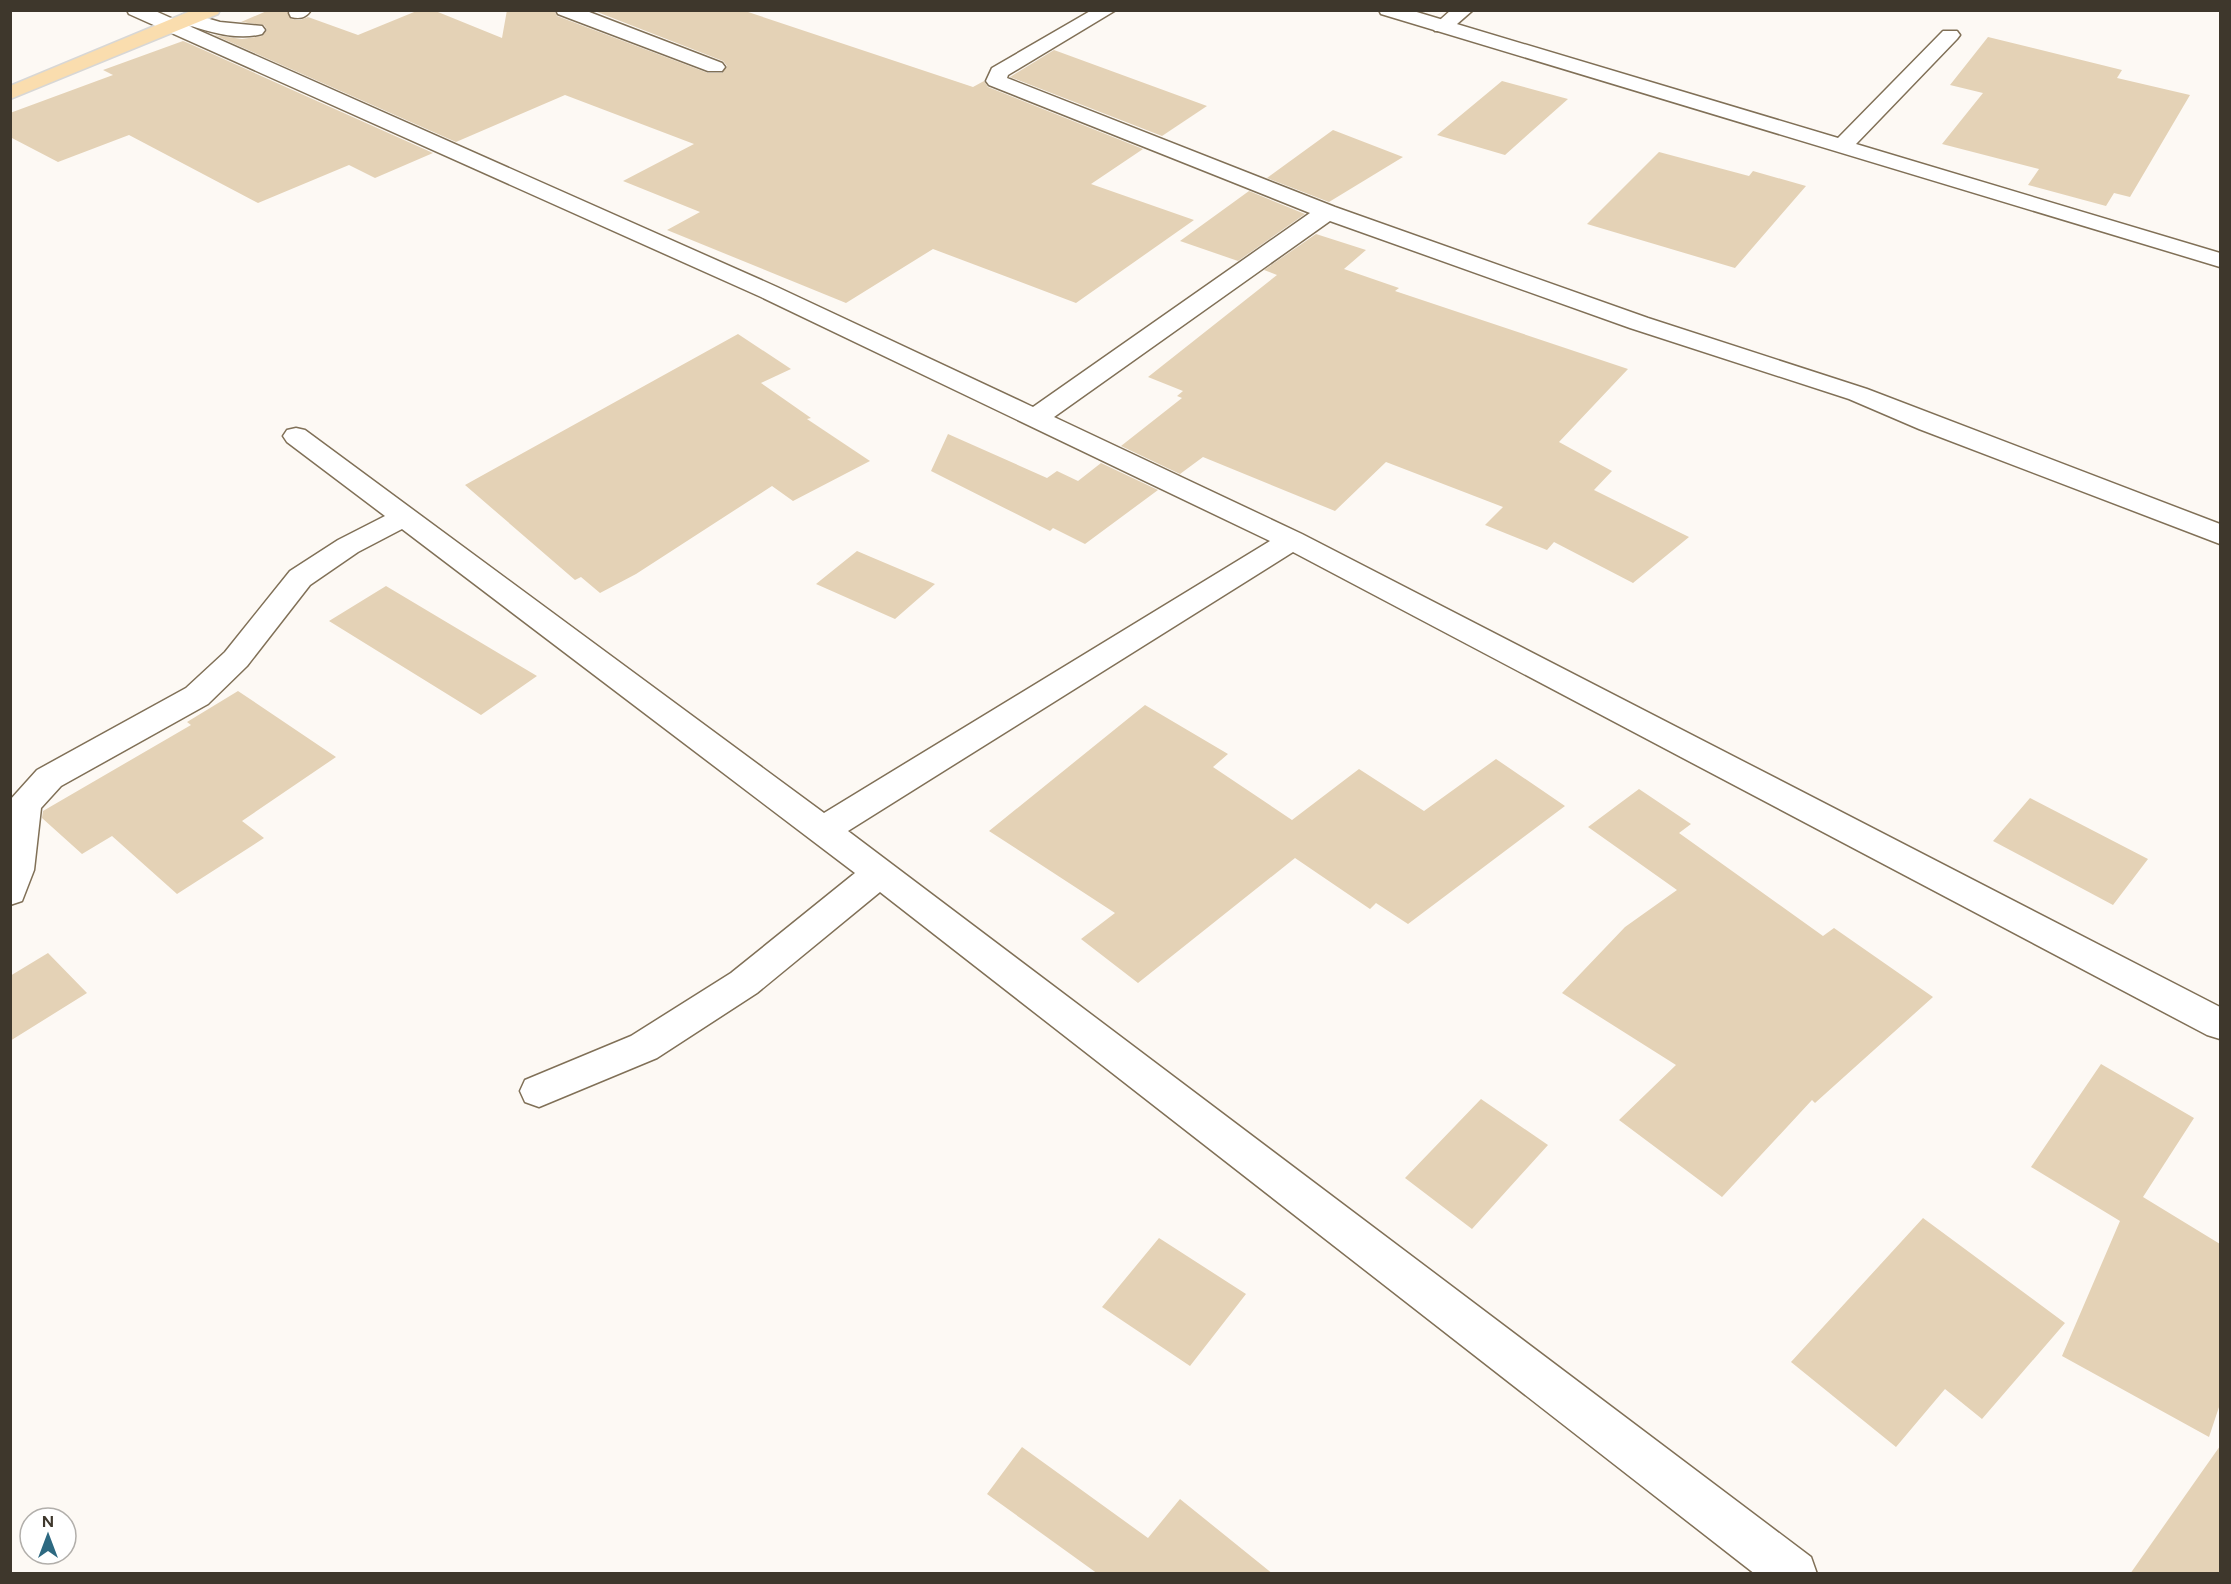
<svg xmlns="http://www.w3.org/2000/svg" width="2231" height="1584" viewBox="0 0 2231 1584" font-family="Figtree,sans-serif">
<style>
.building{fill:#e4d2b6}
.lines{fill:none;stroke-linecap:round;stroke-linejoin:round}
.service-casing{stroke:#807057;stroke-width:3}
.minor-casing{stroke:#807057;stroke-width:3}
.primary-casing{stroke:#d8d7d5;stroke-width:3}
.service{fill:#fff;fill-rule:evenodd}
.minor{fill:#fff;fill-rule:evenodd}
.primary{fill:#faddae;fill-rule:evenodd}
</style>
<rect width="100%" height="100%" fill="#fdf9f4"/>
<!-- building -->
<path class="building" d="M269,10H287L291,19L300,20L308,17L358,35L419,10H433L502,38L507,10H554L557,16L708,73H722L727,66L723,61L592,10H742L973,87L984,81L988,87L1143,149L1091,184L1194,220L1076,303L933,249L846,303L667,230L700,212L623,181L694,144L565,95L456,142L214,35L242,39L262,36L267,30L264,25L241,22Z
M1988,37L2122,70L2117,78L2190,95L2130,197L2114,193L2106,206L2028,185L2039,169L1942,144L1983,93L1950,85Z
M183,41L188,43L433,153L375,178L349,165L258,203L129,135L58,162L10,137V113L113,75L103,70Z
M1054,50L1207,106L1162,136L1010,77Z
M1502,81L1568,99L1505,155L1437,135Z
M1333,130L1403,157L1329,202L1267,178Z
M1659,152L1749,176L1753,171L1806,186L1735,268L1587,224Z
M1249,191L1305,214L1238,261L1180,241Z
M1316,234L1366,250L1344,269L1399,288L1395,291L1628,369L1559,442L1612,471L1594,490L1689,537L1633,583L1554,542L1547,550L1485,525L1503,507L1386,462L1335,511L1203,457L1180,474L1121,446L1182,398L1177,396L1183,391L1148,377L1277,275L1264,270Z
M738,334L791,369L761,383L811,418L807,419L870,461L793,501L772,486L636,574L600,593L581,577L575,580L465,485Z
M948,434L1047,478L1057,471L1078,481L1101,463L1158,490L1085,544L1053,528L1050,531L931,471Z
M857,551L871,557L935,584L895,619L816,584Z
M386,586L537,676L481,715L329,621Z
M238,691L336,757L242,821L264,838L177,894L112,836L82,854L42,818L43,811L191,725L187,722Z
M1145,705L1228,754L1213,767L1292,820L1359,769L1424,811L1496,759L1565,806L1408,924L1376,903L1370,909L1295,858L1138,983L1081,939L1115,913L989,831Z
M1639,789L1691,824L1679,833L1823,936L1834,928L1933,997L1815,1103L1812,1100L1722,1197L1619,1120L1676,1065L1562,993L1625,927L1677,890L1588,827Z
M2030,798L2148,859L2113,905L1993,841Z
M48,953L87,993L10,1041V976Z
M2101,1064L2194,1118L2143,1197L2220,1244V1404L2209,1437L2062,1356L2120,1221L2031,1167Z
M1481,1099L1548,1145L1472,1229L1405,1178Z
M1923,1218L2065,1323L1982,1419L1945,1389L1896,1447L1791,1362Z
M1159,1238L1246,1294L1190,1366L1102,1307Z
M2220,1446V1574H2130Z
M1022,1447L1148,1538L1180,1499L1273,1574H1098L987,1494Z"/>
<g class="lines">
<!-- service casing -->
<g class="service-casing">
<path id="service" d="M290,10H311C306,18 300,19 291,17L289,13Z
M1451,10H1473L1449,31H1435L1432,27Z
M189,13L220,22L262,26L265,30L262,34C236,41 207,31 182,23L179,19L182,15Z"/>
</g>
<!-- minor casing -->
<g class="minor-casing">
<path id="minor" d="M127,10H153L777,287L1033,407L1310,213L989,85L986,81L992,68L1092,10H1116L1008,75L1007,78L1335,207L1648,318L1867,389L2220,524V544L1919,429L1849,399L1630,328L1330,221L1054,417L1302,534L2220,1007V1039L2207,1035L1293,552L848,831L1811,1557L1817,1574H1755L880,892L757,993L657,1058L539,1107L525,1102L520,1091L525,1080L631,1036L731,973L855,873L402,529L358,552L310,585L247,666L208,704L61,786L41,808L34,870L22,901L10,905V800L37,770L186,688L225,652L290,571L338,540L385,516L287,442L283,436L287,430L296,428L305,430L824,813L1270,541L761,297L129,14Z
M556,10H584L722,63L725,67L722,71H708L558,14Z
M1379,10H1410L1838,138L1943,31H1957L1960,35L1957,39L1856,144L2220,253V267L1381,14Z"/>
</g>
<!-- primary casing -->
<g class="primary-casing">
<path id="primary" d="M193,10H220L218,14L10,99V86Z"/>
</g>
<!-- service -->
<use href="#service" class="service"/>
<!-- minor -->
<use href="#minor" class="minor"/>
<!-- primary -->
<use href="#primary" class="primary"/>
</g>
<!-- border -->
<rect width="2231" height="1584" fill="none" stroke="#3e372c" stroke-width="24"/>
<!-- north arrow -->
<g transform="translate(48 1536)"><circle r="28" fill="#ffffff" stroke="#b2afab" stroke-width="1.5"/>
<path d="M0-4.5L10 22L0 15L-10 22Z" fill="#2d6981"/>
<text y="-9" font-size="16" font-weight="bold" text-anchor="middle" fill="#3e372c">N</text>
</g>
</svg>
